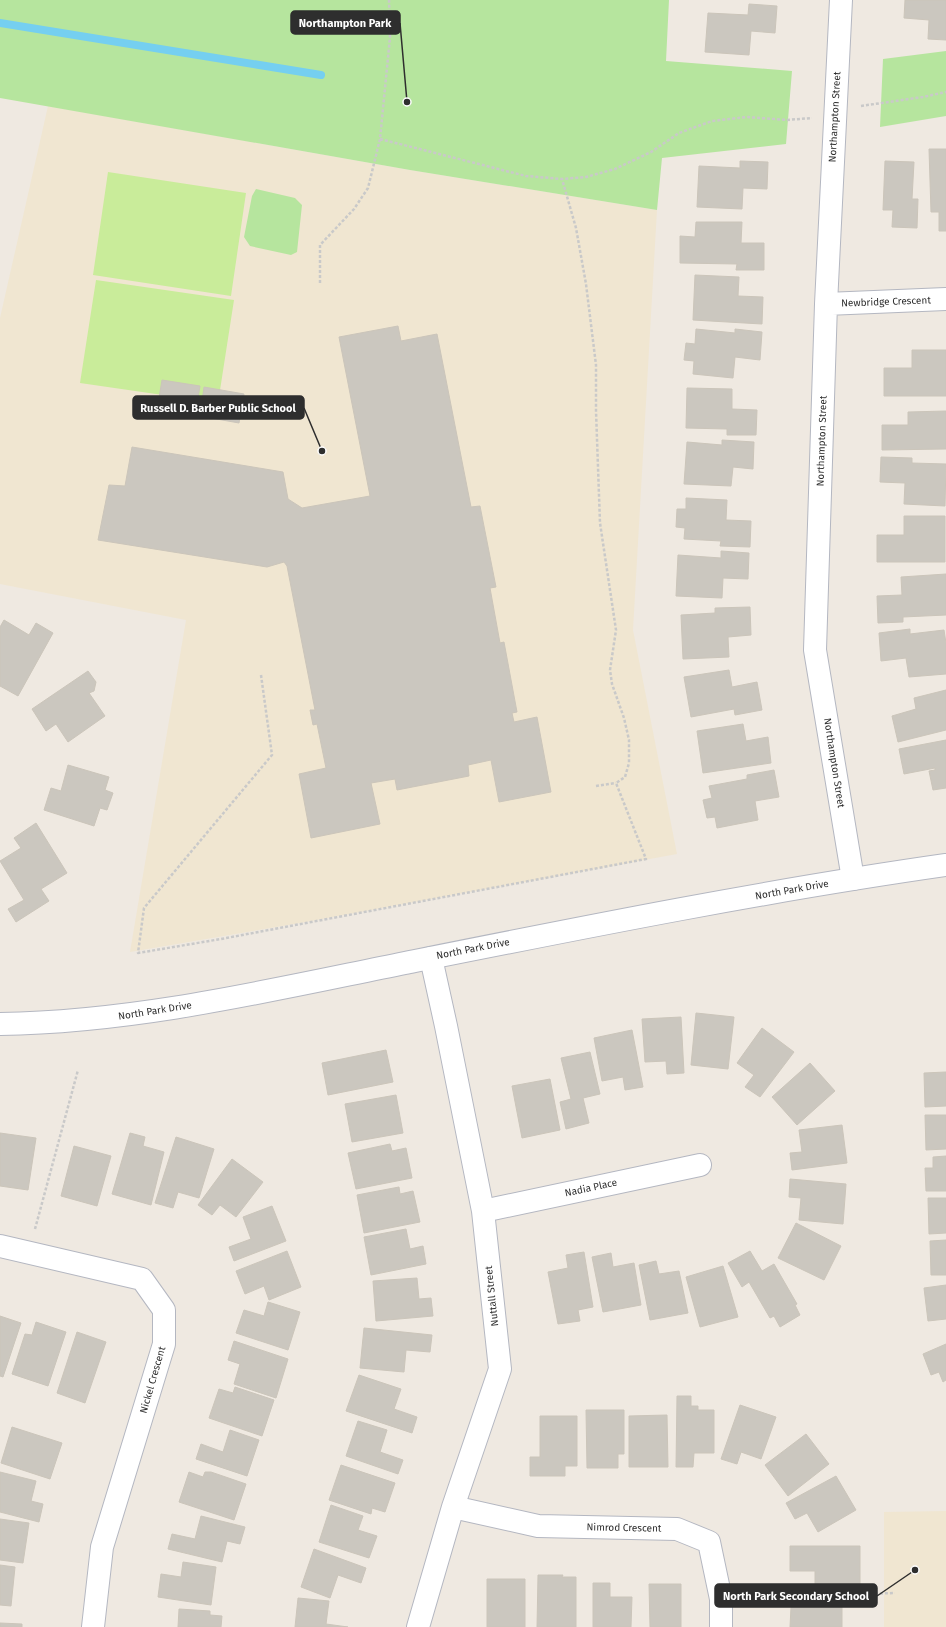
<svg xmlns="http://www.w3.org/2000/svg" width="946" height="1627" viewBox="0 0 946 1627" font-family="'Fira Sans',sans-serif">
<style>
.education{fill:#f0e6d1}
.green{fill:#b6e59e}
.pitch{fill:#c9ec9a}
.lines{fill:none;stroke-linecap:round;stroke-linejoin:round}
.stream{stroke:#75cff0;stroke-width:8}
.building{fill:#cbc7bf;stroke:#cbc5ba}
.street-casing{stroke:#b4b7c1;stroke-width:24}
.secondary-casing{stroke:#b4b7c1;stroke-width:24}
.path{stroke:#c9c9c9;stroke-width:2.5;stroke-dasharray:3 2;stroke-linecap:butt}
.street{stroke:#fff;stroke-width:22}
.secondary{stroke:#fff;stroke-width:22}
.labels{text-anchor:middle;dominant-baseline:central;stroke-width:3;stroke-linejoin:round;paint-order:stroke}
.street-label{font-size:10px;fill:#2e2e2e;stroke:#fff}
.leader{fill:none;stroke:#2e2e2e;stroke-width:1.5}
.callout-dot{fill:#2e2e2e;stroke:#fff;stroke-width:1.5}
.callout{fill:#2e2e2e;stroke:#2e2e2e;stroke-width:1.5}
.callout-label{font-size:11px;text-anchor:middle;font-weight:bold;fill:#fff}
</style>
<rect width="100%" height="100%" fill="#efe9e1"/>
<!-- education -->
<path class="education" d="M48,106L410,170L657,210L633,630L677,854L306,922L130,952L186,620L0,584V318Z
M946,1511V1627H884V1512Z"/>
<!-- green -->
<path class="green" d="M0,0H669L666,61L792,71L786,144L662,158L657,210L410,170L0,98Z
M946,51V116L880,127L883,59Z
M256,189L295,198L302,205L297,252L291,255L250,246L244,237L252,196Z"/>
<!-- pitch -->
<path class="pitch" d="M108,172L246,193L231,296L93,275Z
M96,280L234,300L218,403L80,383Z"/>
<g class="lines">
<!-- stream -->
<path class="stream" d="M0,23L321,75"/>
</g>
<!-- building -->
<path class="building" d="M905,0H946V40L928,39L929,20L904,18Z
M749,4L777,6L775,33L751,31L749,55L705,52L708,13L748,15Z
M929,149H946V231H939V212H931Z
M740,161L768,162L767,189L743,188L742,209L697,207L699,166L740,168Z
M885,161L914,162L912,199H918L917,228L892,227L893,210H883Z
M696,222H742L741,243H764V270H736L737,264L680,263V236L695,237Z
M695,275L739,277L738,296L763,297L762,324L693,320Z
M398,326L401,341L437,334L471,507L480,506L496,587L490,588L500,643L504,642L517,712L512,713L514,722L537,717L551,792L499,802L491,760L468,765L469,776L397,790L395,779L371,783L380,824L311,838L299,774L326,768L317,724L313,725L310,710H315L287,566L284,562L267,567L98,540L109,485L125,486L132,447L283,472L288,499L302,508L370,496L339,337Z
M696,329L735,333V329L762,332L760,360L735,357L733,378L693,374L694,361L684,360L686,343L695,344Z
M912,350H946V396H884V368H912Z
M162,380L200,386L195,416L157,410Z
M204,387L244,394L239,423L200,416Z
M687,388L732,389V409L757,410L756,435H727V429L686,428Z
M946,411V449L882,450V425H908V412Z
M722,440L754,442L753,469L733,467L731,486L684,484L687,442L722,445Z
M881,457L912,458V463L946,464L945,506L904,504L905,483L880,482Z
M686,498L727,500L726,520L751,521L750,547L720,546L721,541L684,539L685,528L676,527L677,509H686Z
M904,516H945V562H877V535H904Z
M721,551L749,553L748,579L723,578L722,598L676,596L678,555L721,558Z
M946,574V615L903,617V622L878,623L877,596L902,595L901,577Z
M750,607L751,635L728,637L729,657L683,659L681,615L715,613V608Z
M4,620L29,635L36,623L53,633L18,696L0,686V627Z
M910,629V634L944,630L946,643V674L909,677L906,658L881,661L879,633Z
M729,670L732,687L757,682L762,710L735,715L734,709L691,717L684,677Z
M88,671L96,682L94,691L89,693L105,716L68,742L56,724L46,731L32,709Z
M946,690V730L898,742L892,716L916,709L914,698Z
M743,724L746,741L768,737L771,763L703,773L697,731Z
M946,740V788L933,790L929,771L935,770V768L904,774L899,749Z
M68,765L109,777L105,790L113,793L107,810L100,808L94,826L44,810L51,788L61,791Z
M774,770L779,797L755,801L758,820L717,828L715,817L707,818L703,800L712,798L709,786L747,779V775Z
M36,823L67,873L41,889L49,901L16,922L8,909L24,900L0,861L21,848L14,838Z
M696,1013L734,1017L728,1069L691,1065Z
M681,1017L684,1073L667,1074L666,1061L645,1062L642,1019Z
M762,1028L794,1052L760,1097L745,1087L754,1075L737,1063Z
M632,1030L643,1087L625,1090L623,1077L602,1081L594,1038Z
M386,1050L393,1082L328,1095L322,1063Z
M590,1052L600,1094L583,1098L589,1123L566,1129L560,1102L571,1099L561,1058Z
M810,1063L835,1091L797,1125L772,1097Z
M946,1072V1106L925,1107L924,1073Z
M550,1079L560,1130L522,1138L512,1086Z
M396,1095L403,1133L352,1142L345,1104Z
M925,1115H946V1149L926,1150Z
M842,1125L847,1163L792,1170L790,1153L802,1152L799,1130Z
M0,1133L36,1138L28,1190L0,1186Z
M130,1133L145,1137L143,1146L164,1152L151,1205L112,1194Z
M176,1137L214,1149L199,1198L178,1192L173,1208L155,1203Z
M390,1144L392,1151L406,1148L412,1178L356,1189L348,1153Z
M74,1146L111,1156L97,1206L61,1196Z
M946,1156V1191H926L925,1168H933V1157Z
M232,1159L263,1182L236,1217L220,1205L212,1215L198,1205Z
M790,1179L846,1184L843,1224L799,1220L801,1198L789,1197Z
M399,1187L400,1194L413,1191L420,1222L364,1233L357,1195Z
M928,1198H946V1233L929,1234Z
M272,1206L286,1241L234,1261L229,1247L251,1239L243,1217Z
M796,1223L841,1246L824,1280L778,1258Z
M406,1229L410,1249L423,1246L426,1264L371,1275L364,1237Z
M946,1240V1275H931L930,1241Z
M287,1251L301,1287L269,1300L264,1286L245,1294L236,1271Z
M750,1251L762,1271L774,1264L797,1304L795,1305L800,1315L780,1327L774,1316L770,1318L749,1282L742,1287L728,1263Z
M584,1252L593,1307L578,1310L580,1321L558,1324L548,1272L568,1268L566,1255Z
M611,1253L613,1267L634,1263L641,1305L603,1312L592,1257Z
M656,1261L659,1274L679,1271L688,1313L650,1320L639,1265Z
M723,1266L738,1317L700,1327L686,1277Z
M417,1278L419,1299L431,1298L433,1316L376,1321L373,1281Z
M946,1285V1319L928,1321L924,1288Z
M268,1302L300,1312L288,1350L236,1333L244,1310L264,1316Z
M0,1316L21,1323L3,1377L0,1376Z
M36,1322L66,1332L48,1386L12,1374L25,1334L32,1335Z
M364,1328L432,1335L430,1352L406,1350L404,1372L360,1368Z
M77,1332L106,1342L85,1403L57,1393Z
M234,1341L288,1359L276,1398L234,1384L240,1364L228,1360Z
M946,1344V1380L943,1382L939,1372L931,1375L923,1354Z
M359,1375L401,1389L394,1409L417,1417L412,1433L346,1411Z
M235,1387L274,1400L262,1436L209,1418L219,1389L233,1393Z
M677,1396H691V1406H698V1410H714V1453H694L693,1467H676Z
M740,1405L776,1417L761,1459L741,1452L737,1464L721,1459Z
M586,1410H624V1454H618V1468H587Z
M667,1415L668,1467H629V1416Z
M540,1416H577V1466H565V1476H530V1457H540Z
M358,1421L387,1430L380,1452L403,1460L398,1474L346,1456Z
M12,1427L62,1443L50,1479L1,1463Z
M230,1430L259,1440L247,1476L196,1459L201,1444L223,1452Z
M806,1434L829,1464L788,1496L765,1465Z
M341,1465L395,1483L385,1512L372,1508L371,1514L329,1500Z
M0,1472L36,1481L31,1501L43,1504L39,1522L0,1512Z
M189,1472L203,1477L205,1472H211L246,1484L234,1520L179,1502Z
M836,1476L856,1510L818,1532L807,1513L795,1519L786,1503Z
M331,1505L363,1516L358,1530L377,1536L369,1558L319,1542Z
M201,1516L245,1527L240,1544L227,1541L222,1562L168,1549L172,1534L195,1539Z
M0,1519L29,1523L23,1563L0,1560Z
M790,1546H860V1585H815V1571H790Z
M314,1549L366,1568L361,1583L338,1575L330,1598L301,1587Z
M183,1562L216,1567L211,1605L158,1597L161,1574L181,1577Z
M0,1565L15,1567L11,1606L0,1605Z
M538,1575H563L562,1577H576V1627H537Z
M487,1579H525V1627H487Z
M593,1583H610V1597H632L631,1627H593Z
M649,1584H681V1627H650Z
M298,1598L329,1601L326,1624L348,1627H295Z
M791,1607H842V1627H790Z
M179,1609L210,1611V1615L222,1616L221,1627H178Z
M0,1623L22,1624V1627H0Z"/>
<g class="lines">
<!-- street casing -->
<g class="street-casing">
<path id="street" d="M841,0L826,304L815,650L853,879
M826,304L946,299
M483,1211L700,1165
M0,1246L142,1279L164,1310V1344L102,1547L93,1627
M453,1507L538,1526L677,1529L709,1542L721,1599V1627
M418,1627L453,1507L500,1369L483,1211L446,1026L431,958"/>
</g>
<!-- secondary casing -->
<g class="secondary-casing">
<path id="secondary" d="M0,1024C137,1022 271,990 405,963C585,927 764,891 946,865"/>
</g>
<!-- path -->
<path class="path" d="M861,106L923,97L946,92
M380,139L526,176L562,179L586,177L615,169L651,152L679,133L712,121L747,117L787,120L812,118
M320,283V245L354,209L368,188L380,139L390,37L389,0
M261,675L272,755L144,908L138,953L221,939L646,859L616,783L625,777L629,763V740L624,718L612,684L610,670L616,630L600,523L596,411V365L586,284L576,228L562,179
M596,786L616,783
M35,1229L78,1070
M745,1598L895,1593"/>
<!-- street -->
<use href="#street" class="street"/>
<!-- secondary -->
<use href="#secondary" class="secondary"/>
</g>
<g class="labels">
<!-- street labels -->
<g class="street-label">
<text transform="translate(835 117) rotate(-87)">Northampton Street</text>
<text transform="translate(886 302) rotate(-2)">Newbridge Crescent</text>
<text transform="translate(822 441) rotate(-88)">Northampton Street</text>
<text transform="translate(834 763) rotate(81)">Northampton Street</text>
<text transform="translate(792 890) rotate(-10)">North Park Drive</text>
<text transform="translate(473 949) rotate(-11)">North Park Drive</text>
<text transform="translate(155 1011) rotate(-9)">North Park Drive</text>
<text transform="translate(591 1188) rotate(-12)">Nadia Place</text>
<text transform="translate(492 1296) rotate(-96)">Nuttall Street</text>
<text transform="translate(153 1380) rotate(-74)">Nickel Crescent</text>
<text transform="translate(624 1528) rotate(1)">Nimrod Crescent</text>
</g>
</g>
<!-- callouts -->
<path class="leader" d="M407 102L400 23M322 451L304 408M915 1570L877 1596"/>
<g class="callout-dot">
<circle cx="407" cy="102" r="4"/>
<circle cx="322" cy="451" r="4"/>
<circle cx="915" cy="1570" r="4"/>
</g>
<g class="callout">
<rect x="291" y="11" width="109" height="23" rx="4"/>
<rect x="133" y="396" width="171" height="23" rx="4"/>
<rect x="715" y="1584" width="162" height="23" rx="4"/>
</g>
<g class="callout-label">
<text x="345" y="27">Northampton Park</text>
<text x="218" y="412">Russell D. Barber Public School</text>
<text x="796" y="1600">North Park Secondary School</text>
</g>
</svg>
